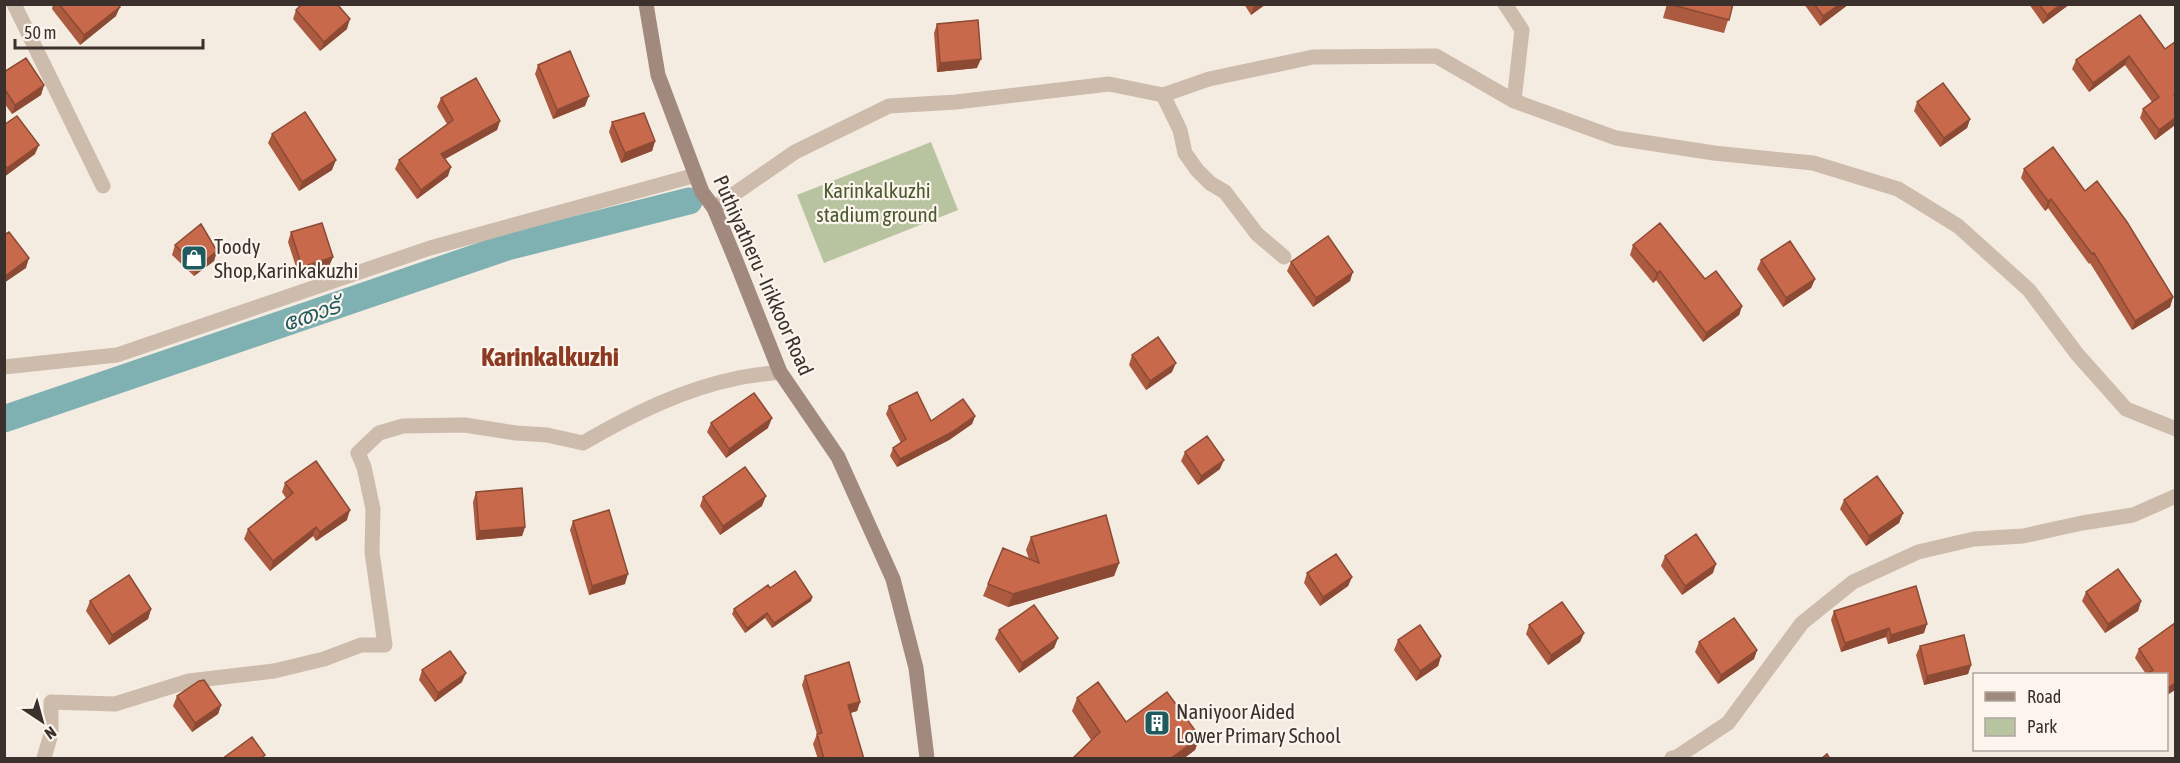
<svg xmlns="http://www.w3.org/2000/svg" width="2180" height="763" viewBox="0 0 2180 763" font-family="'Asap Condensed','Noto Sans Malayalam',sans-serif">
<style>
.green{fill:#b8c4a0}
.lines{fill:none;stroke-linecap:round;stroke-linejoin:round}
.canal{stroke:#7fb0b2;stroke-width:27}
.minor{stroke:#cdbbac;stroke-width:15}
.secondary{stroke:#a18a7d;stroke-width:15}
.wall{fill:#ac5a40}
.shaded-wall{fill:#8c4a34}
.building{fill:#c8694b;stroke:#8c4a34;stroke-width:1.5}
.labels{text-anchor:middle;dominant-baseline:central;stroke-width:4.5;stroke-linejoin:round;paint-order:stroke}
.park-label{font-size:21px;fill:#4a5a2e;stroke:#fbf5ee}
.poi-label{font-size:21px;fill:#3b302b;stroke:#fbf5ee;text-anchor:start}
.street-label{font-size:21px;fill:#3b302b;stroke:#fbf5ee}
.water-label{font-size:22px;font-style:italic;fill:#1f5a5e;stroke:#fbf5ee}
.district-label{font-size:27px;font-weight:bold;fill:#8c3b22;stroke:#fbf5ee}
</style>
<rect width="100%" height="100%" fill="#f4ebe1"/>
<!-- green -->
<path class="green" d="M931,142L958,210L824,263L797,195Z"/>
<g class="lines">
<!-- canal -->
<path class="canal" d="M4,419L507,247L689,201"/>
<!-- minor -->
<path class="minor" d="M14,4L103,186
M1505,4L1522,30L1514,101
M1163,95L1180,130L1185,153L1197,170L1210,183L1225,192L1257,234L1284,257
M714,208L795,152L889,106L956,102L1109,84L1163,95L1209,79L1313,57L1436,56L1514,101L1616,138L1714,153L1813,163L1898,189L1958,226L2029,290L2077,354L2126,409L2176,429
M4,367L117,355L430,248L696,175
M44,758L51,734V702L115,704L189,681L274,671L324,659L361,645H385L372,552L373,509L364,467L358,453L379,433L403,426L465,425L516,433L547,435L583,443C631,415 683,389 738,378C752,375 766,374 780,372
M1672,758L1677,757L1728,723L1802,623L1853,582L1918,552L1974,539L2023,536L2082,523L2133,515L2176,496"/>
<!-- secondary -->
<path class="secondary" d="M646,4L658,75L702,192L714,208L736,261L780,372L838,457L893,579L916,668L927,758"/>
</g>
<!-- wall -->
<path class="wall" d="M53,4H118L116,16L80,45L52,9Z
M1244,4H1266L1251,15Z
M1667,4H1733L1724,33L1663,18Z
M1804,4H1849L1820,26Z
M2029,4H2070L2043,24Z
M296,10L347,29L320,51L293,19Z
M937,24L977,68L937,72L934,33Z
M2175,42V125L2155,140L2140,118L2143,109L2152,102L2125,65L2089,92L2072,69L2076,60L2165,49Z
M538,65L585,106L553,119L535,74Z
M4,72L44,85L41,95L12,114L4,103Z
M441,98L500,121L497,130L445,159L448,176L417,199L395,169L399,160L447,124L437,107Z
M1917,102L1970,119L1967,128L1940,147L1914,111Z
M612,122L655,141L652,151L621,163L609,132Z
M4,125L35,154L4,177Z
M272,134L332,170L299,191L268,143Z
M2024,169L2085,191L2173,297L2170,307L2132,330L2090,263L2089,264L2048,208L2045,211L2021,178Z
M291,232L333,257L329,266L299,276L288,242Z
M175,245L217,251L214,261L194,276L172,255Z
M1633,245L1742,306L1739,315L1703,342L1656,280L1653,283L1630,255Z
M1761,260L1815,279L1811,288L1783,307L1757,269Z
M1291,262L1350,281L1313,307L1287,271Z
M1132,355L1172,372L1146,390L1129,365Z
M889,406L931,421L975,416L972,424L949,440L897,467L890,456L893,448L901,443L886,414Z
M711,423L768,428L726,458L707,432Z
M1185,452L1220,469L1198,485L1181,461Z
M285,483L347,520L316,541L313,536L270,571L244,539L248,529L286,498L282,492Z
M476,492L525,527L522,536L476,540L473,502Z
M703,497L762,506L720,535L700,506Z
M1844,500L1903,513L1899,523L1866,546L1840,509Z
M573,521L625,584L589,595L570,530Z
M1031,537L1119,563L1114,576L1008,607L983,596L988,584L1029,559L1026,550Z
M1665,556L1713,573L1682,595L1661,566Z
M1307,573L1352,577L1348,586L1320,606L1304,583Z
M770,588L812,597L811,601L772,628L765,618L745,633L732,614L734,609Z
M2086,592L2141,601L2138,611L2105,633L2082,601Z
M90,601L151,609L148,619L109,645L86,611Z
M1834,611L1924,633L1888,644L1886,637L1841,652L1831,620Z
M2175,623L2166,696L2146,674L2135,658L2139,649Z
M1529,625L1584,633L1580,642L1548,665L1526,634Z
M999,630L1058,638L1054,648L1019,673L995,639Z
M1398,640L1441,656L1438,666L1416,681L1394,650Z
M1699,642L1757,650L1754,659L1718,684L1695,652Z
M1920,646L1971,665L1968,674L1924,685L1916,655Z
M422,670L462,682L435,702L419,680Z
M805,676L860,702L857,711L850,713L864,759H818L813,744L817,734L802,685Z
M177,696L221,705L218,714L192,732L173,706Z
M1077,698L1126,722L1200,737L1195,750L1183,759H1072L1091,740L1072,711Z"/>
<!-- shaded-wall -->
<path class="shaded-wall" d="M1256,4H1266L1251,15L1254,6Z
M1840,4H1849L1820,26L1823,16Z
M2061,4H2070L2043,24L2047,15Z
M120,7L116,16L80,45L84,35Z
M350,19L347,29L320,51L324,42Z
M2129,56L2125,65L2089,92L2093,83Z
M981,59L977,68L937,72L940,63Z
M44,85L41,95L12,114L15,105Z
M589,96L585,106L553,119L557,110Z
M2175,118V125L2155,140L2159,130Z
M1970,119L1967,128L1940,147L1944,138Z
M500,121L497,130L438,163L441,154Z
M655,141L652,151L621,163L625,153Z
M39,145L35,154L4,177L7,168Z
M336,160L332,170L299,191L302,182Z
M451,167L448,176L417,199L421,190Z
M2051,199L2048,208L2045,211L2048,201Z
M217,251L214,261L194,276L197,267Z
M333,257L329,266L299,276L302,267Z
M29,258L26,268L4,283V277Z
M1660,271L1656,280L1653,283L1657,273Z
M1353,272L1350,281L1313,307L1316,298Z
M1815,279L1811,288L1783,307L1786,298Z
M2173,297L2170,307L2132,330L2135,321Z
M1742,306L1739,315L1703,342L1706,333Z
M1176,363L1172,372L1146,390L1150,381Z
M975,416L972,424L949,440L897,467L900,459Z
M772,418L768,428L726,458L729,449Z
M1224,460L1220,469L1198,485L1201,476Z
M766,496L762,506L720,535L723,526Z
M350,510L347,520L316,541L320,532Z
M1903,513L1899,523L1866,546L1869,536Z
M316,527L313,536L270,571L273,561Z
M525,527L522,536L476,540L479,531Z
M1119,563L1114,576L1008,607L1013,594Z
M1716,564L1713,573L1682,595L1685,586Z
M628,574L625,584L589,595L592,586Z
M1352,577L1348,586L1320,606L1323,597Z
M812,597L811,601L772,628L774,623Z
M2141,601L2138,611L2105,633L2108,624Z
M151,609L148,619L109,645L112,635Z
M767,613L765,618L745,633L747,628Z
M1927,624L1924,633L1888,644L1891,635Z
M1889,628L1886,637L1841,652L1845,643Z
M1584,633L1580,642L1548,665L1551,655Z
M1058,638L1054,648L1019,673L1022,663Z
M1757,650L1754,659L1718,684L1721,675Z
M1441,656L1438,666L1416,681L1420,671Z
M1971,665L1968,674L1924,685L1927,676Z
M466,673L462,682L435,702L438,693Z
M2175,683V690L2166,696V689Z
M860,702L857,711L844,715L848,705Z
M221,705L218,714L192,732L195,723Z
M1200,737L1195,750L1183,759H1170Z"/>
<!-- building -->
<path class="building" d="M59,4H118L120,7L84,35Z
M302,4H337L350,19L324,42L296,10Z
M1669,4H1733L1729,20Z
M1814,4H1840L1823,16Z
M2039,4H2061L2047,15Z
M2140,15L2165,49L2175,42V94L2174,95L2175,97V118L2159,130L2143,109L2159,97L2129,56L2093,83L2076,60Z
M978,20L981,59L940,63L937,24Z
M570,51L589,96L557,110L538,65Z
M26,58L44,85L15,105L4,88V72Z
M476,78L500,121L441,154L451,167L421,190L399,160L453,120L441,98Z
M1943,83L1970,119L1944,138L1917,102Z
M305,112L336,160L302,182L272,134Z
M644,113L655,141L625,153L612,122Z
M17,116L39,145L7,168L4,164V125Z
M2053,147L2085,191L2097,181L2127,222L2173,297L2135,321L2094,253L2092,254L2051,199L2048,201L2024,169Z
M322,223L333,257L302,267L291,232Z
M1660,223L1705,279L1716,271L1742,306L1706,333L1660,271L1657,273L1633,245Z
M201,224L217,251L197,267L175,245Z
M9,232L29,258L4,277V235Z
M1328,236L1353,272L1316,298L1291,262Z
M1790,241L1815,279L1786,298L1761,260Z
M1158,337L1176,363L1150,381L1132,355Z
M917,392L931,421L963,399L975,416L952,432L900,459L893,448L906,439L889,406Z
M754,393L772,418L729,449L711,423Z
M1207,436L1224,460L1201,476L1185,452Z
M316,461L350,510L320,532L316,527L273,561L248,529L293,493L285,483Z
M745,467L766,496L723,526L703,497Z
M1877,476L1903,513L1869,536L1844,500Z
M522,488L525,527L479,531L476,492Z
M609,510L628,574L592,586L573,521Z
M1106,515L1119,563L1013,594L988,584L1003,548L1039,563L1031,537Z
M1696,534L1716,564L1685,586L1665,556Z
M1336,554L1352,577L1323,597L1307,573Z
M2118,569L2141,601L2108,624L2086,592Z
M795,571L812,597L774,623L767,613L747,628L734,609L768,585L770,588Z
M129,575L151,609L112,635L90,601Z
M1916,586L1927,624L1891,635L1889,628L1845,643L1834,611Z
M1562,602L1584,633L1551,655L1529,625Z
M1034,605L1058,638L1022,663L999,630Z
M1734,618L1757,650L1721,675L1699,642Z
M2175,623V683L2166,689V675H2146L2153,670L2139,649Z
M1420,625L1441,656L1420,671L1398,640Z
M1964,635L1971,665L1927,676L1920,646Z
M450,651L466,673L438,693L422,670Z
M849,662L860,702L848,705L864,759H824L817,734L822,733L805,676Z
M204,680L221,705L195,723L177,696L199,681Z
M1098,682L1126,722L1167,692L1200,737L1170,759H1072L1100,732L1077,698Z
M252,737L265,755L260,759H222Z
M1827,754L1830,759H1821Z"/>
<!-- icons -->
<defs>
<g id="shop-square" transform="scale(1.35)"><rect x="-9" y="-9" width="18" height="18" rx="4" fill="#1f5a5e" stroke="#fbf5ee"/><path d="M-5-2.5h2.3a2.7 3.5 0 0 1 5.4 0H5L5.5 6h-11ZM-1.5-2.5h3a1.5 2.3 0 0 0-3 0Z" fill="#fff"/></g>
<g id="building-square" transform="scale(1.35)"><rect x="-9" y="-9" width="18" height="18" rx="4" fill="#1f5a5e" stroke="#fbf5ee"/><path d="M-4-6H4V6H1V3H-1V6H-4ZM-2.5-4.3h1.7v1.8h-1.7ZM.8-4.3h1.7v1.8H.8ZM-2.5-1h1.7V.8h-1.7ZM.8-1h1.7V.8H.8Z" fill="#fff"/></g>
</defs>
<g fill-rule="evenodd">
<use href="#shop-square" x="194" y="258"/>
<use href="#building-square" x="1157" y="723"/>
</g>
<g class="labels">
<!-- park labels -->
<g class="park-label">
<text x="877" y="190">Karinkalkuzhi<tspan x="877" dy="24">stadium ground</tspan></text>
</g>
<!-- poi labels -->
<g class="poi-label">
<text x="214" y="246">Toody<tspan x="214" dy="24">Shop,Karinkakuzhi</tspan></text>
<text x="1176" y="711">Naniyoor Aided<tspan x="1176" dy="24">Lower Primary School</tspan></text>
</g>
<!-- street labels -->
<g class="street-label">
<text transform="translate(764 275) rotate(66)">Puthiyatheru - Irikkoor Road</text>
</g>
<!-- water labels -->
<g class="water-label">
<text transform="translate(311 314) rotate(-19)">തോട്</text>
</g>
<!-- district labels -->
<g class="district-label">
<text x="550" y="356">Karinkalkuzhi</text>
</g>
</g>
<!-- border -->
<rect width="2180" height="763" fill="none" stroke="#3b302b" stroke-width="12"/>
<!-- legend -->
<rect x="1973" y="673" width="195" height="78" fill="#fbf5ee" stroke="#aea6a0" stroke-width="1.5"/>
<rect x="1985" y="692" width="30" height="9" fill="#a18a7d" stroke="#aea6a0" stroke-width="1.5"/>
<text x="2027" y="703" font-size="18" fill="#3b302b">Road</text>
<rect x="1985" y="718" width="30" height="18" fill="#b8c4a0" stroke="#aea6a0" stroke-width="1.5"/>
<text x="2027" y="733" font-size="18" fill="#3b302b">Park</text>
<!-- north arrow -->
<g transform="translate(42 721) rotate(144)" stroke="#fbf5ee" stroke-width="4.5" paint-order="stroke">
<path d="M0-4.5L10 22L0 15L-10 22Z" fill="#3b302b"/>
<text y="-9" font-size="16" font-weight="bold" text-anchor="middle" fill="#3b302b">N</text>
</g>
<!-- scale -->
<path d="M15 39v9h188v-9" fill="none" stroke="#3b302b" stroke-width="3"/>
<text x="24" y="39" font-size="18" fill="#3b302b" stroke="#fbf5ee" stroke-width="4.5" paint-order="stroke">50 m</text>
</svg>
